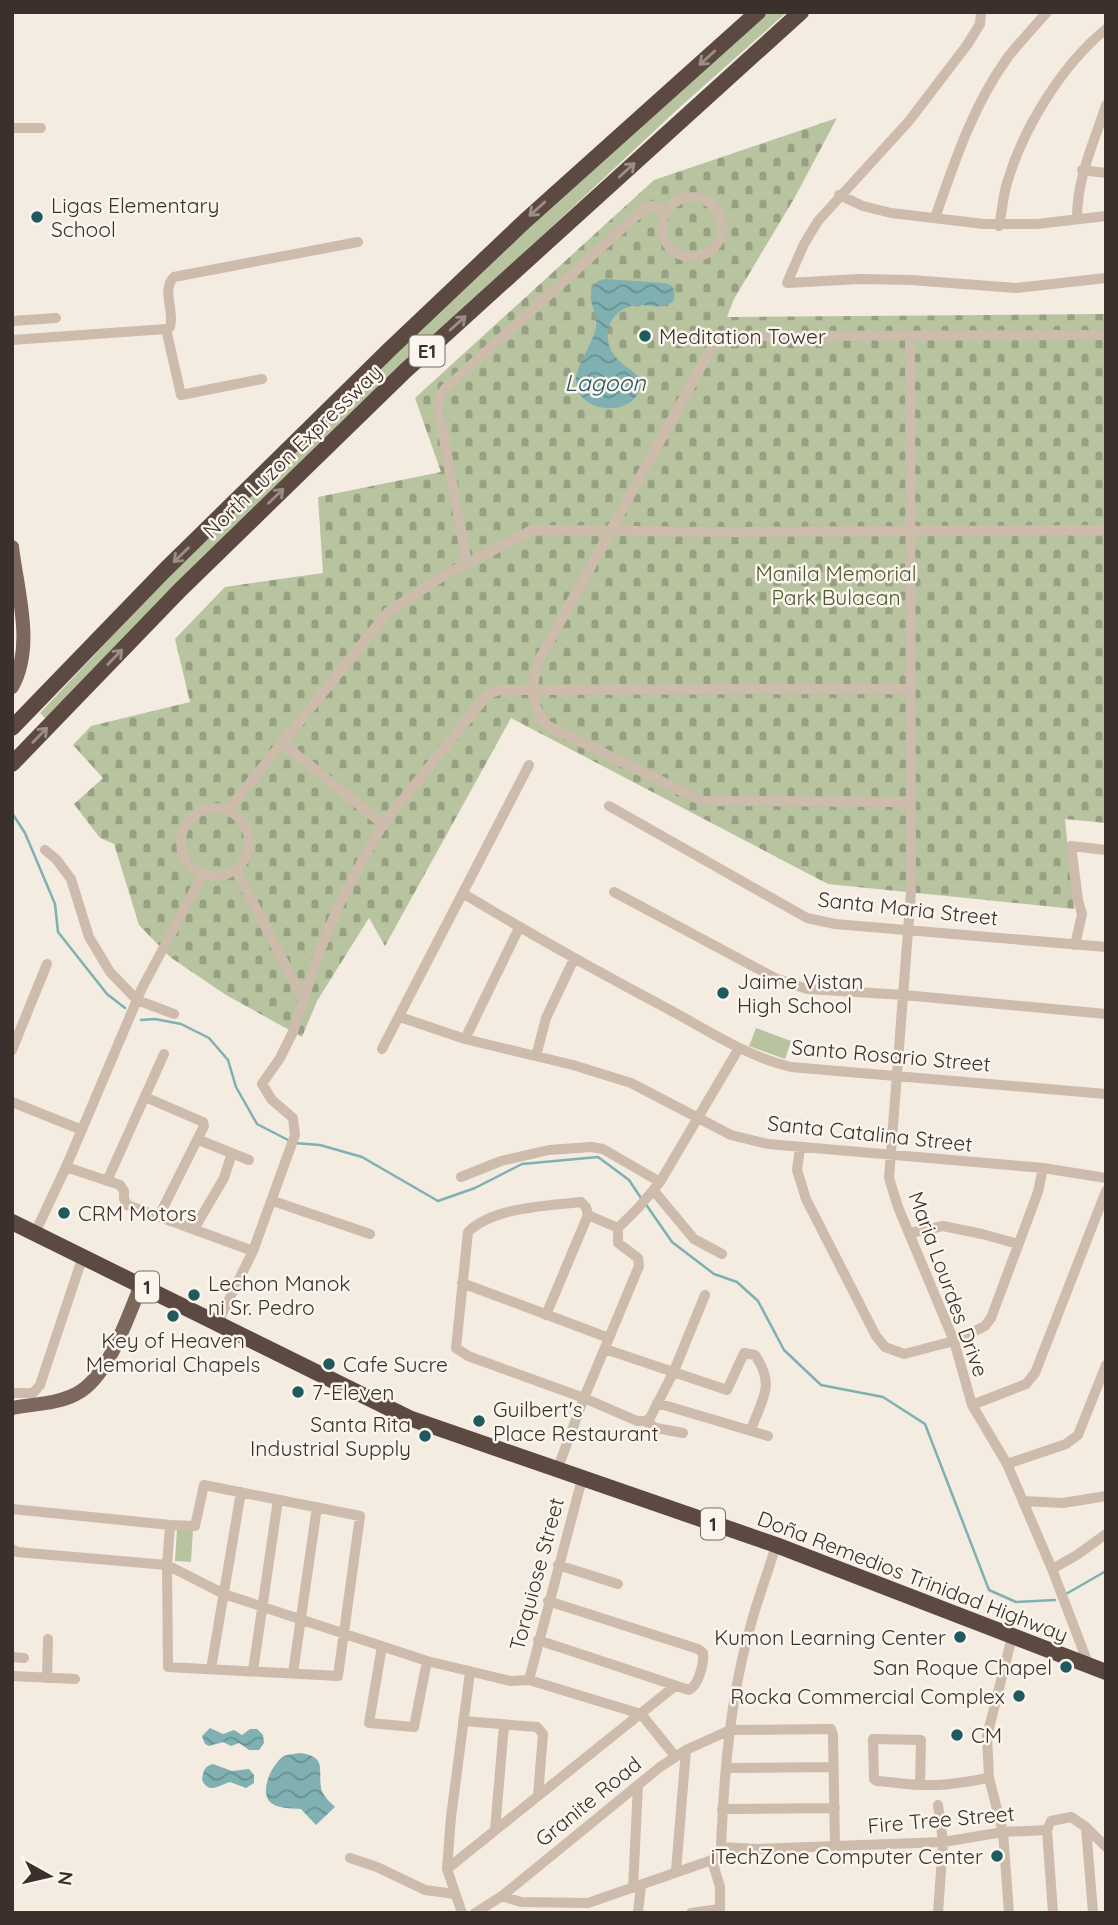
<svg xmlns="http://www.w3.org/2000/svg" width="1118" height="1925" viewBox="0 0 1118 1925" font-family="Quicksand,sans-serif">
<style>
.green{fill:#b8c4a0}
.cemetery{fill:url(#cemetery-stones)}
.water{fill:url(#water-waves)}
.lines{fill:none;stroke-linecap:round;stroke-linejoin:round}
.stream{stroke:#7fb0b2;stroke-width:2.5}
.minor{stroke:#cdbbac;stroke-width:10}
.major{stroke:#7d675c;stroke-width:14}
.highway{stroke:#5c4a42;stroke-width:16}
.oneway{stroke:#9c8e87}
.poi-dot{fill:#1f5a5e;stroke:#fbf5ee;stroke-width:2.5}
.labels{text-anchor:middle;dominant-baseline:central;stroke-width:5;stroke-linejoin:round;paint-order:stroke}
.shield{fill:#fbf5ee;stroke:#756b66;stroke-width:2}
.shield-label{font-size:19px;font-weight:bold;fill:#3b302b}
.poi-label{font-size:21px;fill:#3b302b;stroke:#fbf5ee;text-anchor:start}
.street-label{font-size:21px;fill:#3b302b;stroke:#fbf5ee}
.park-label{font-size:21px;fill:#4a5a2e;stroke:#fbf5ee}
.water-label{font-size:23px;font-style:italic;fill:#1f5a5e;stroke:#fbf5ee}
</style>
<defs>
<pattern id="cemetery-stones" width="16" height="16" patternUnits="userSpaceOnUse" patternTransform="scale(1.75)"><rect width="16" height="16" fill="#b8c4a0"/><path d="M2 7V4a2 2 0 0 1 4 0v3zM10 15v-3a2 2 0 0 1 4 0v3z" fill="#97a083"/></pattern>
<pattern id="water-waves" width="16" height="10" patternUnits="userSpaceOnUse" patternTransform="scale(1.75)"><rect width="16" height="10" fill="#7fb0b2"/><path d="M0 5q4-4 8 0t8 0" fill="none" stroke="#699091"/></pattern>
</defs>
<rect width="100%" height="100%" fill="#f4ebe1"/>
<!-- green -->
<path class="green" d="M768,12H787L680,107L388,380L46,719L40,713C139,608 237,502 342,401C480,268 624,140 768,12Z
M756,1028L791,1041L785,1059L749,1046Z
M177,1530H193L191,1562L175,1561Z"/>
<!-- cemetery -->
<path class="cemetery" d="M837,118L795,197L734,299L727,317L1106,314V823L1065,819L1074,909L828,884L511,718L385,946L369,918L317,1001L302,1037L226,995L170,957L139,925L114,844L100,838L74,804L103,778L73,745L91,726L190,702L175,639L225,587L323,573L318,497L441,472L415,398L654,180Z"/>
<!-- water -->
<path class="water" d="M605,279L665,283C675,286 676,291 673,302C658,310 652,304 636,305C612,308 599,334 614,355C621,364 631,369 639,377C648,409 596,420 579,393C567,373 594,346 596,326C598,306 582,300 598,281Z
M210,1728L223,1734L234,1730L242,1735L250,1729H257L263,1735L264,1743L259,1750H249L239,1743L231,1746L223,1742L209,1746L205,1744L202,1736Z
M300,1753C327,1757 318,1768 321,1788C322,1795 330,1802 335,1807L316,1825L301,1809C291,1808 276,1809 269,1801C260,1788 273,1763 284,1756C289,1754 295,1754 300,1753Z
M213,1764L232,1771L249,1769L254,1775V1783L246,1788L230,1782C219,1785 209,1795 202,1780C203,1772 204,1766 213,1764Z"/>
<g class="lines">
<!-- stream -->
<path class="stream" d="M12,813L25,833L55,904L58,932L107,994L125,1008
M141,1020L155,1019L181,1024L209,1038L228,1060L236,1087L257,1124L288,1140
M294,1143L320,1145L362,1157L438,1201L475,1188L522,1164L598,1157L629,1180L641,1198
M645,1203L672,1242L714,1274L737,1282L758,1301L784,1350L821,1385L883,1397L925,1424L989,1590L1016,1602L1055,1600
M1066,1594L1106,1571"/>
<!-- minor -->
<path class="minor" d="M981,12L980,24L967,45L909,121L818,221L804,244L787,283L860,279L911,280L1016,288L1106,278
M12,128H41
M1082,170L1106,173
M839,195L863,206L891,213L984,224H1037L1106,216
M662 227a30 30 0 1 1 60 0a30 30 0 1 1-60 0Z
M935,218C954,163 973,105 1008,57C1020,42 1034,27 1047,12
M1077,218C1077,177 1094,143 1106,105
M999,226C1002,212 1003,196 1007,183C1023,128 1062,65 1106,29
M12,321L56,318
M166,329L181,395L262,379
M910,335L911,892L889,1178L898,1207L954,1341L972,1405L1007,1464L1052,1569L1089,1666
M12,340L166,329L170,327C175,311 161,290 174,277L358,242
M467,563L438,406L439,397L445,389L648,205L666,212
M282,743L383,824
M911,802L702,801L548,726C529,707 531,684 539,660L718,336L1106,335
M609,806L807,918L835,924L1106,947
M181 842a34 34 0 1 1 68 0a34 34 0 1 1-68 0Z
M228,810L388,612L443,576L532,530L733,532L1106,530
M45,850L56,859L71,879L89,937L110,972L137,1000L174,1014
M236,870L303,999
M614,892L775,978L807,989L904,995L1106,1014
M464,894C532,935 600,973 670,1010C709,1031 748,1057 791,1067L1106,1094
M1075,945L1082,914L1078,900L1071,846L1106,850
M400,1017L465,1039L573,1065L631,1083L731,1135L768,1144L1043,1168L1106,1178
M465,1039L519,928
M382,1049L529,765
M12,1050L47,964
M536,1056L546,1018L574,959
M145,1097L203,1122L204,1126L159,1216
M12,1102L82,1130
M199,1140L249,1160
M800,1148L797,1170L806,1199L876,1336L885,1347L904,1354L954,1341L985,1326L991,1318L1038,1192L1043,1168
M66,1167L120,1185L124,1191V1199L127,1205L253,1251
M461,1177L501,1161L549,1150L591,1147L603,1149L660,1182
M107,1181L164,1054
M654,1191L694,1239L722,1254
M273,1201L370,1234
M588,1215L618,1228
M194,1229L224,1178L232,1153
M35,1233L66,1167L142,988L203,874
M910,1233L943,1226L982,1234L1018,1244
M462,1283L609,1338
M546,1315L588,1215L586,1207L581,1202C547,1206 493,1207 468,1232L456,1348L468,1356L584,1398L637,1421H645L650,1418L674,1371L705,1295
M218,1322L253,1251L295,1135L293,1118L272,1100L262,1084L280,1058L293,1032L319,953L339,905L360,865L383,824L488,694L500,690L911,689
M605,1349L727,1390L744,1353L755,1355C776,1386 762,1398 751,1430
M12,1393H33L40,1385L83,1256
M657,1403L768,1436
M972,1405L1026,1384L1035,1373L1106,1191
M645,1421L656,1428L683,1433
M1007,1464L1066,1444L1078,1435L1106,1365
M557,1470L584,1398L639,1266L638,1258L618,1243V1228L639,1207L660,1182L739,1048
M1023,1501L1063,1503L1106,1496
M12,1509L170,1525L195,1526L204,1485L360,1516L338,1676L168,1667L167,1565L170,1525
M12,1549L17,1552L167,1565L224,1594L427,1661L510,1681L529,1680L641,1714
M558,1565L618,1584
M1052,1569L1077,1555L1106,1534
M538,1640L689,1690C699,1684 704,1664 703,1653L698,1649L548,1601
M382,1646L369,1723L414,1727L427,1661
M12,1657L24,1658
M211,1669L241,1492
M253,1671L278,1500
M293,1673L317,1507
M12,1676L75,1679
M47,1678L48,1639
M529,1680L582,1479
M641,1714L675,1756
M463,1721L537,1727L543,1734L538,1796
M727,1768L833,1767
M920,1785L921,1740L873,1739L874,1779L877,1781C895,1782 914,1786 933,1785C951,1785 970,1781 989,1778
M938,1805L943,1842L938,1913
M722,1809L835,1808
M1086,1827L1093,1913
M495,1830L504,1725
M1047,1830L1053,1913
M721,1847L757,1849L943,1842L1003,1832L1047,1830L1051,1821L1071,1817L1086,1827L1106,1847
M350,1858L377,1867L425,1890L455,1894
M712,1860L721,1847C724,1774 730,1698 750,1628C757,1600 768,1573 776,1545
M712,1860L720,1887V1913
M447,1869L675,1686
M676,1871L686,1750
M633,1888L638,1785
M502,1896L521,1902L588,1903L712,1860
M462,1913L447,1869L451,1817L470,1672
M475,1913L502,1896L660,1767L686,1750L730,1730L831,1729L833,1735L835,1846
M638,1913L641,1885
M691,1913L719,1909
M1009,1913L1003,1832L989,1778L987,1736L1012,1637"/>
<!-- major -->
<path class="major" d="M12,547C17,590 35,647 12,687
M12,1408C33,1404 57,1404 76,1394C109,1378 129,1313 143,1280"/>
<!-- highway -->
<path class="highway" d="M12,728L164,571L388,351L525,221L758,12
M12,764L180,590L405,371L801,12
M12,1222L409,1418L776,1545L1106,1672"/>
</g>
<!-- one-way arrows -->
<defs><path id="oneway-shaft" d="M-6 0H5M1.5-3L5.5 0L1.5 3" fill="none" stroke-width="1.6" stroke-linecap="round" stroke-linejoin="round" transform="scale(1.75)"/></defs>
<g class="oneway">
<use href="#oneway-shaft" transform="translate(707 58) rotate(138)"/>
<use href="#oneway-shaft" transform="translate(627 170) rotate(-42)"/>
<use href="#oneway-shaft" transform="translate(537 209) rotate(138)"/>
<use href="#oneway-shaft" transform="translate(458 323) rotate(-42)"/>
<use href="#oneway-shaft" transform="translate(276 496) rotate(-44)"/>
<use href="#oneway-shaft" transform="translate(181 555) rotate(136)"/>
<use href="#oneway-shaft" transform="translate(115 657) rotate(-46)"/>
<use href="#oneway-shaft" transform="translate(40 735) rotate(-46)"/>
</g>
<!-- markers -->
<g class="poi-dot">
<circle cx="37" cy="217" r="7"/>
<circle cx="645" cy="336" r="7"/>
<circle cx="723" cy="993" r="7"/>
<circle cx="64" cy="1213" r="7"/>
<circle cx="194" cy="1295" r="7"/>
<circle cx="173" cy="1316" r="7"/>
<circle cx="329" cy="1364" r="7"/>
<circle cx="298" cy="1392" r="7"/>
<circle cx="479" cy="1421" r="7"/>
<circle cx="425" cy="1436" r="7"/>
<circle cx="960" cy="1637" r="7"/>
<circle cx="1066" cy="1667" r="7"/>
<circle cx="1019" cy="1696" r="7"/>
<circle cx="957" cy="1735" r="7"/>
<circle cx="997" cy="1856" r="7"/>
</g>
<g class="labels">
<!-- shield labels -->
<g class="shield">
<rect x="409.5" y="335.5" width="35" height="31" rx="5"/>
<rect x="135" y="1271.5" width="24" height="31" rx="5"/>
<rect x="701" y="1508.5" width="24" height="31" rx="5"/>
</g>
<g class="shield-label">
<text x="427" y="351">E1</text>
<text x="147" y="1287">1</text>
<text x="713" y="1524">1</text>
</g>
<!-- poi labels -->
<g class="poi-label">
<text x="51" y="205">Ligas Elementary<tspan x="51" dy="24">School</tspan></text>
<text x="659" y="336">Meditation Tower</text>
<text x="737" y="981">Jaime Vistan<tspan x="737" dy="24">High School</tspan></text>
<text x="78" y="1213">CRM Motors</text>
<text x="208" y="1283">Lechon Manok<tspan x="208" dy="24">ni Sr. Pedro</tspan></text>
<text x="173" y="1340" text-anchor="middle">Key of Heaven<tspan x="173" dy="24">Memorial Chapels</tspan></text>
<text x="343" y="1364">Cafe Sucre</text>
<text x="312" y="1392">7-Eleven</text>
<text x="493" y="1409">Guilbert's<tspan x="493" dy="24">Place Restaurant</tspan></text>
<text x="411" y="1424" text-anchor="end">Santa Rita<tspan x="411" dy="24">Industrial Supply</tspan></text>
<text x="946" y="1637" text-anchor="end">Kumon Learning Center</text>
<text x="1052" y="1667" text-anchor="end">San Roque Chapel</text>
<text x="1005" y="1696" text-anchor="end">Rocka Commercial Complex</text>
<text x="971" y="1735">CM</text>
<text x="983" y="1856" text-anchor="end">iTechZone Computer Center</text>
</g>
<!-- street labels -->
<g class="street-label">
<text transform="translate(292 451) rotate(-44)">North Luzon Expressway</text>
<text transform="translate(908 908) rotate(6)">Santa Maria Street</text>
<text transform="translate(891 1055) rotate(5)">Santo Rosario Street</text>
<text transform="translate(870 1133) rotate(6)">Santa Catalina Street</text>
<text transform="translate(949 1284) rotate(70)">Maria Lourdes Drive</text>
<text transform="translate(536 1574) rotate(-75)">Torquiose Street</text>
<text transform="translate(913 1576) rotate(21)">Doña Remedios Trinidad Highway</text>
<text transform="translate(588 1801) rotate(-39)">Granite Road</text>
<text transform="translate(941 1819) rotate(-5)">Fire Tree Street</text>
</g>
<!-- park labels -->
<g class="park-label">
<text x="836" y="573">Manila Memorial<tspan x="836" dy="24">Park Bulacan</tspan></text>
</g>
<!-- water labels -->
<g class="water-label">
<text x="605" y="382">Lagoon</text>
</g>
</g>
<!-- border -->
<rect width="1118" height="1925" fill="none" stroke="#3b302b" stroke-width="28"/>
<!-- north arrow -->
<g transform="translate(49 1876) rotate(98)" stroke="#fbf5ee" stroke-width="5" paint-order="stroke">
<path d="M0-5L12 26L0 18L-12 26Z" fill="#3b302b"/>
<text y="-10" font-size="19" font-weight="bold" text-anchor="middle" fill="#3b302b">N</text>
</g>
</svg>
